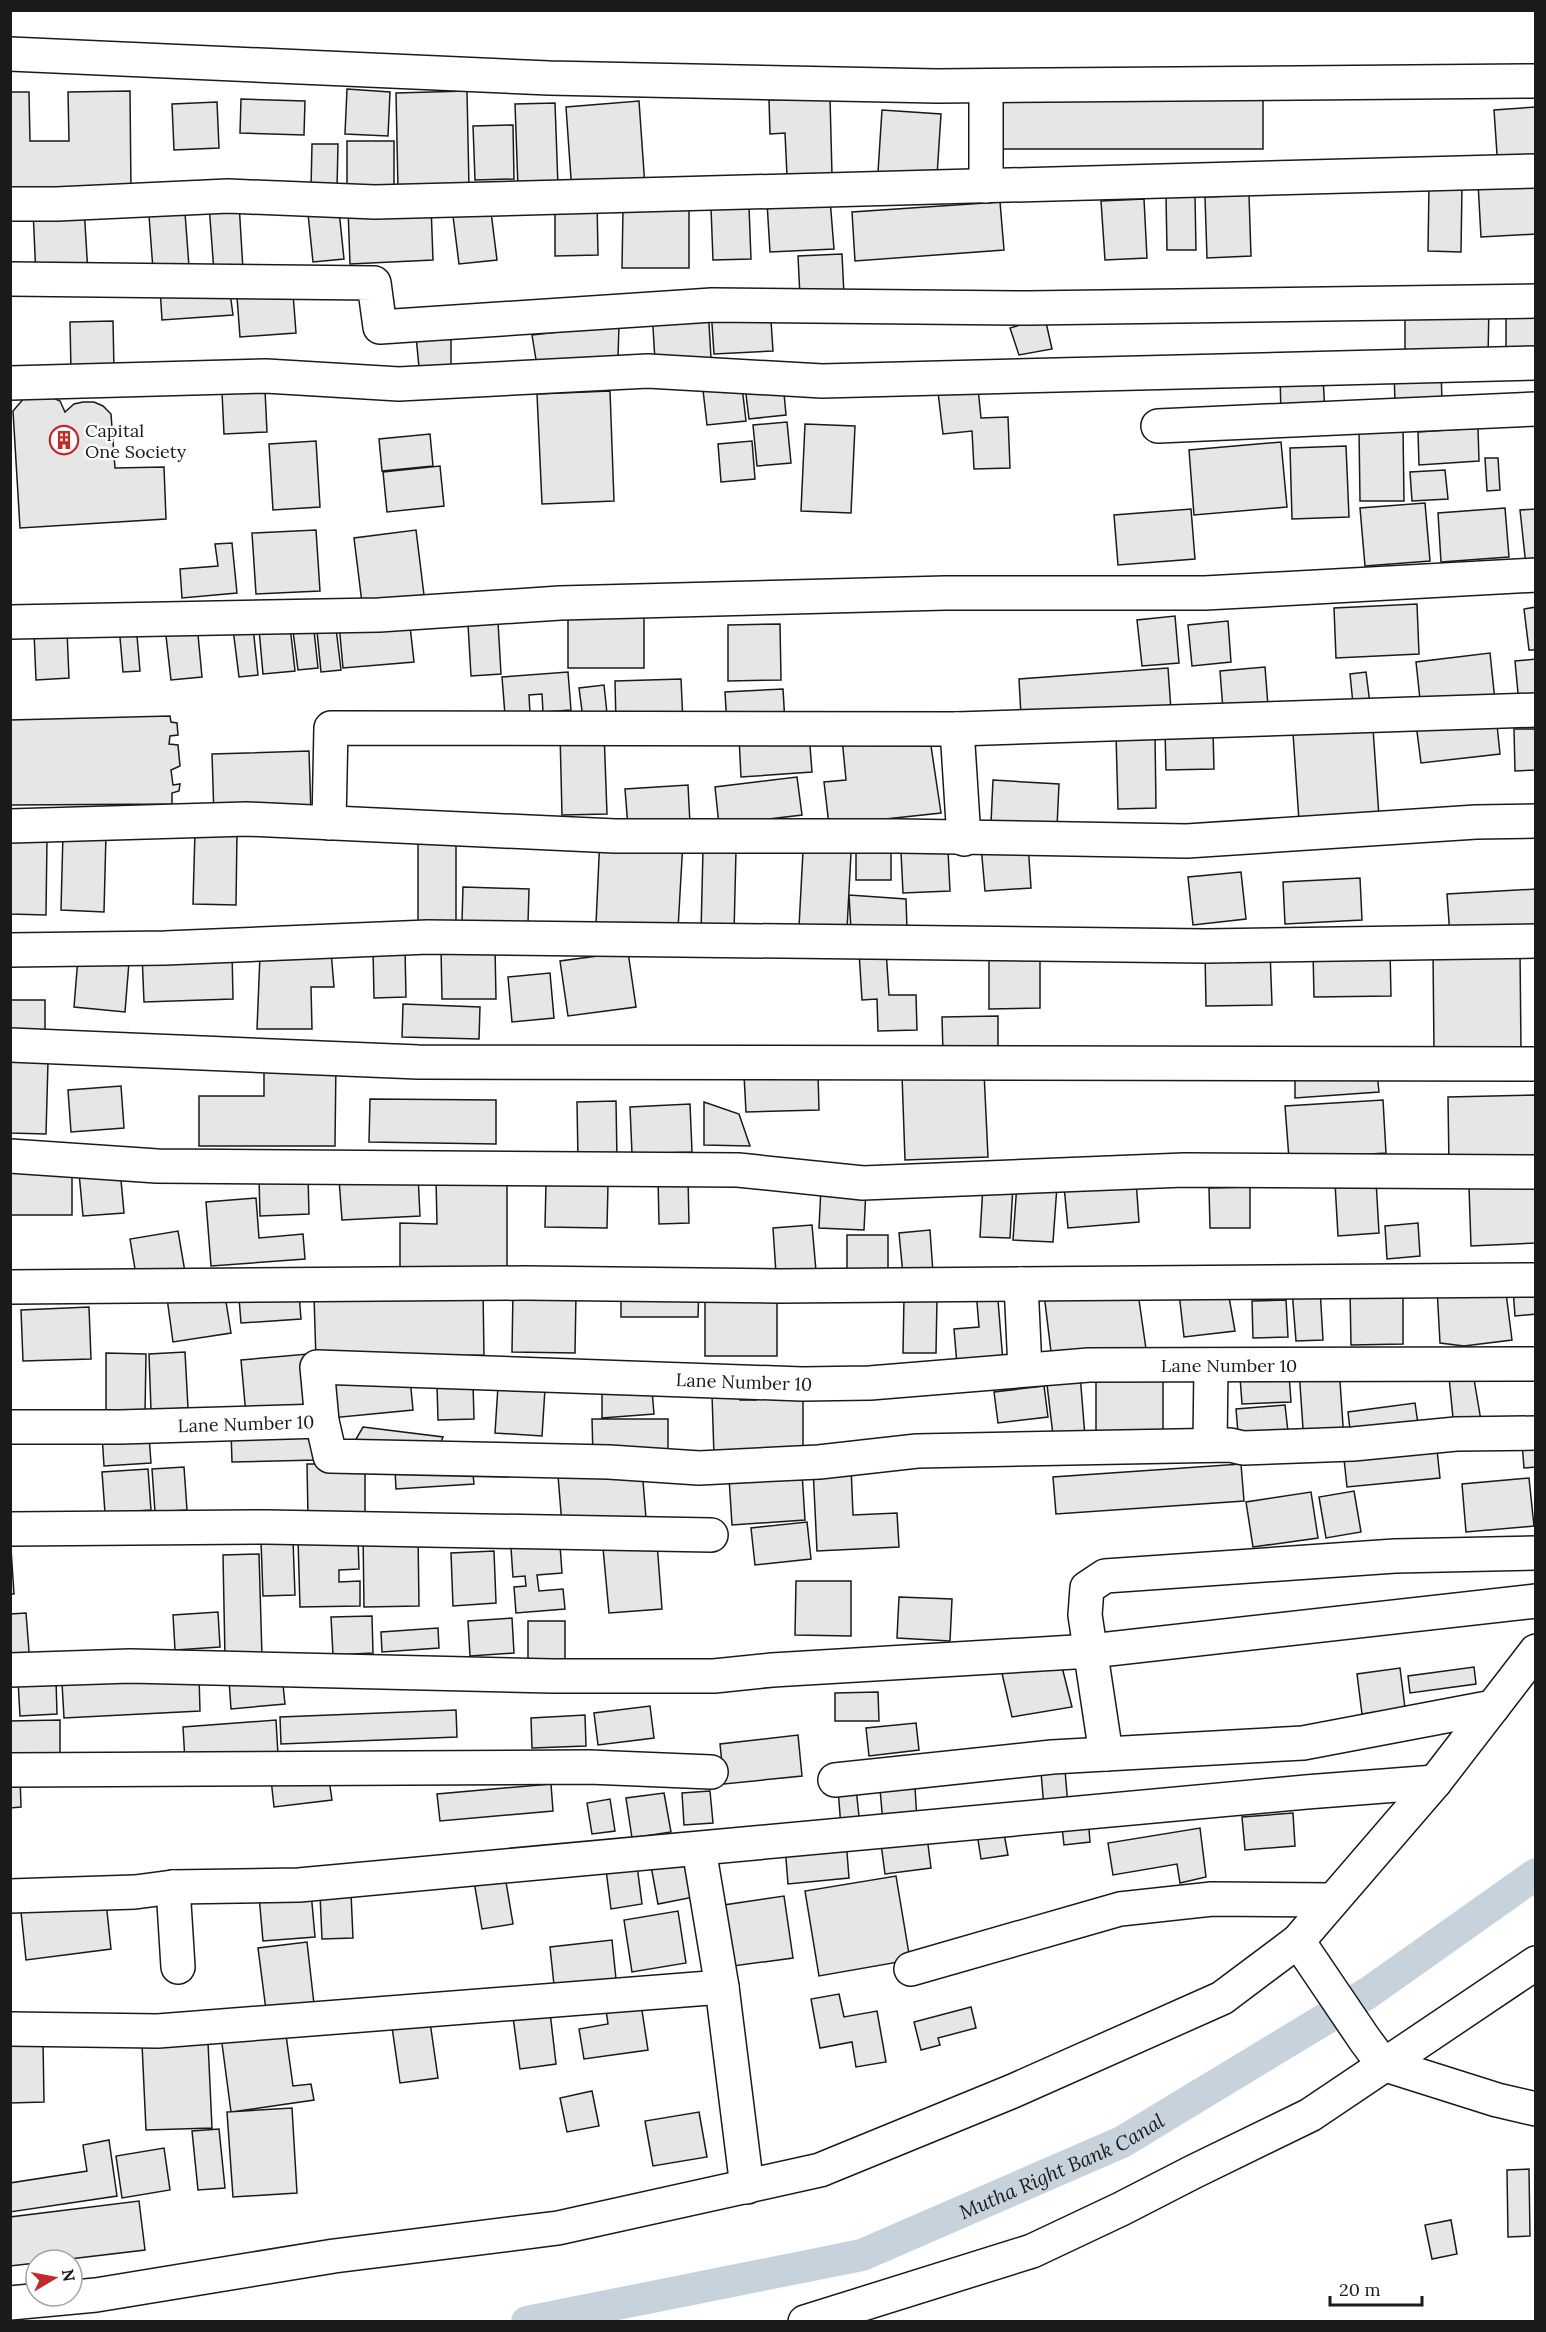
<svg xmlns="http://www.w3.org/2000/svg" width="1546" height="2332" viewBox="0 0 1546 2332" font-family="Lora,serif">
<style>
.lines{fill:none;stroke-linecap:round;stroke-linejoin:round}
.canal{stroke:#c6d2dc;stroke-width:32}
.building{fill:#e6e6e6;stroke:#1a1a1a;stroke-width:1.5}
.minor-casing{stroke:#1a1a1a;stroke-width:36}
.minor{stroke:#fff;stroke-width:33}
.labels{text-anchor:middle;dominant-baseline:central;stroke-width:4.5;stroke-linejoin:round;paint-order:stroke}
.poi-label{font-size:18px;fill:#1a1a1a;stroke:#fff;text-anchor:start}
.street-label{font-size:18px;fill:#1a1a1a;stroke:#fff}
.water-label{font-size:20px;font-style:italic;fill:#1a1a1a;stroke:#fff}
</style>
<rect width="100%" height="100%" fill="#fff"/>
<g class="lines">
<!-- canal -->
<path class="canal" id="s1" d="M527,2322L862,2255L1122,2142L1368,1993L1536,1874"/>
</g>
<!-- building -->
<path class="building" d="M347,89L390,92L388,136L345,134Z
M130,91L131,192L10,193V92H29L30,141H69L68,92Z
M467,91L469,188L398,190L396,93Z
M1263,96V149H998V97Z
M830,98L832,175L787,176L785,133L770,134L769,100Z
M241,99L305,101L304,135L240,133Z
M639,101L645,187L572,193L566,107Z
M217,102L219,148L174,150L172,104Z
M555,103L558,186L518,188L515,104Z
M1536,107V166L1498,169L1494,110Z
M882,110L941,114L937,176L878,172Z
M513,125L514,179L475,180L473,126Z
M347,141H394V192H347Z
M312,144H338L337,189L311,188Z
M1536,180V234L1481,237L1478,183Z
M1429,185L1462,186L1461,252L1428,251Z
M1249,195L1251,256L1207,258L1205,197Z
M1166,196H1195L1196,250H1167Z
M184,199L189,267L153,270L148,202Z
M555,199H597L598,255L555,256Z
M830,199L834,249L770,252L767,202Z
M1144,199L1147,258L1105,260L1101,201Z
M338,201L344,259L313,262L307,204Z
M1000,202L1004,250L855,261L852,212Z
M239,203L243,270L214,272L209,205Z
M490,204L497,260L459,264L452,208Z
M431,205L433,260L350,264L348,208Z
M84,207L88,274L36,277L33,210Z
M749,207L751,259L713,260L711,208Z
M623,208H689V268H622Z
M842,254L844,295L800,297L798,256Z
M229,285L233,315L162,320L160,288Z
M293,293L296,333L240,337L237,297Z
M1405,304H1489L1488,359H1405Z
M1506,305H1536V358H1506Z
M770,306L773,351L714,354L711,309Z
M708,307L711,358L655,361L652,310Z
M1045,318L1052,349L1019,355L1010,328Z
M113,321L114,370L71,371L70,322Z
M619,325L618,358L537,366L532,335Z
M451,330V365L419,367L416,336Z
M1441,369L1442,401L1395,403L1394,371Z
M1280,375L1323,376L1325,414L1281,416Z
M783,382L786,415L749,419L745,386Z
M742,387L746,421L707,425L703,390Z
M978,388L981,418L1008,417L1010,468L974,469L972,431L943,434L938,392Z
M265,390L267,432L224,434L222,392Z
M610,391L614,501L542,504L537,394Z
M25,397H51L60,401L65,412L74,404L83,402H94L103,406L111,414L115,468L164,467L166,519L20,528L13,411Z
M787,422L791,463L757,466L753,425Z
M805,424L855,426L851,513L801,511Z
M1403,428L1404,501H1360L1359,429Z
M1478,428L1479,461L1419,465L1418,432Z
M430,434L433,466L382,471L379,439Z
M316,441L320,507L273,510L269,444Z
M752,441L755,479L721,482L718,444Z
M1281,442L1287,507L1194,515L1189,450Z
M1346,446L1349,517L1292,519L1290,448Z
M1485,458H1498L1500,490L1487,491Z
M440,466L444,506L387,512L383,472Z
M1445,470L1448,499L1412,501L1410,472Z
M1425,503L1430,561L1365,566L1360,508Z
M1505,508L1509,557L1441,562L1438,513Z
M1191,509L1195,559L1118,565L1114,515Z
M1536,509V565L1526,566L1520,510Z
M316,530L320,591L256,594L252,533Z
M416,530L424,595L362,603L354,538Z
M232,543L237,593L182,598L180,569L218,566L215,544Z
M1417,604L1419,654L1336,658L1334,608Z
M1536,607V650H1529L1524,609Z
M568,608L644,609V668H568Z
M1175,616L1179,663L1142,666L1137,620Z
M409,617L414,662L343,668L339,624Z
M335,620L341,670L321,672L316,621Z
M313,621L318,668L298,670L292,623Z
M1228,621L1231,662L1192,666L1188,625Z
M498,622L501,674L471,676L468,624Z
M136,624L140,671L123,672L119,626Z
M197,624L202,677L171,680L165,627Z
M780,624L781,680L728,681V625Z
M290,626L295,671L263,674L259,629Z
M253,627L258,675L239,677L233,629Z
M67,631L69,678L36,680L34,632Z
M1490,653L1495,701L1421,709L1416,662Z
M1536,659V702L1519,704L1515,661Z
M1265,667L1268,706L1223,710L1220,671Z
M1168,668L1171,710L1021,716L1019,679Z
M568,672L571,710L543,712L542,694L529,695L530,713L505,715L502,677Z
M1366,672L1371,712L1354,714L1350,674Z
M681,679L683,723L616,724L615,681Z
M604,685L608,723L584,726L579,688Z
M783,689L785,723L727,726L725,692Z
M1496,715L1500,754L1421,763L1416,724Z
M170,716L171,722L177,723L178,735L170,736L169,744L178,745L180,766L171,770L173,785L180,784L179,791L172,793V804L10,805V720Z
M1373,728L1379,817L1299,821L1293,733Z
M1514,729H1536V770L1515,771Z
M604,731L607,814L562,815L560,733Z
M1213,731L1214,769L1166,770L1165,732Z
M809,733L812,772L741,777L739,737Z
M1116,734H1155L1156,808L1118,809Z
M842,738L931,746L941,813L829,825L824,782L846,780Z
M309,751L311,814L214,817L212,754Z
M797,777L802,815L719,825L715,787Z
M993,780L1059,784L1057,827L991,823Z
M688,785L690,824L628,827L625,789Z
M195,831L237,832L236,905L193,904Z
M63,833L106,834L104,912L61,910Z
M600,836L683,841L678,929L596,924Z
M10,837L47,838L46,915L10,914Z
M418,837H456V925H418Z
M1028,843L1031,888L985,891L981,846Z
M856,844H891V880H856Z
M703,849L736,850L734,934L701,933Z
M948,850L950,891L903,893L901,852Z
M803,851L851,853L847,929L799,927Z
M1241,872L1246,919L1193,925L1188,877Z
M1360,878L1362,920L1285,924L1283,882Z
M463,887L529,889L528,923L462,921Z
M1536,889V931L1450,936L1447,894Z
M849,895L906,899L907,929L851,930Z
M495,947L496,999H442L441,948Z
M405,948L406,997L374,998L373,949Z
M886,950L889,995H916L917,1030L878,1031L877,999L862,1000L859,952Z
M1270,950L1272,1005L1206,1006L1205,951Z
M1390,950L1391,996L1314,997L1313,951Z
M232,951L233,999L144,1002L142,954Z
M331,951L334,987H311L312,1029H257L260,955Z
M628,952L636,1007L568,1016L560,961Z
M1520,952L1521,1049L1434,1050L1433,953Z
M989,956H1040V1008L989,1009Z
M78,958L129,962L125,1012L74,1007Z
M550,973L554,1018L512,1022L508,977Z
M10,1000H45V1042H10Z
M403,1004L480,1007L479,1039L402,1037Z
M998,1016V1053H943L942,1017Z
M264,1059H336L335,1146H199V1096H264Z
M10,1061L48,1062L46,1134L10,1133Z
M984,1072L988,1157L905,1160L902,1075Z
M818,1073L819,1110L746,1112L744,1075Z
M1377,1073L1379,1092L1295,1098V1075Z
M121,1086L124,1128L71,1132L68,1090Z
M1536,1095V1166L1449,1167L1448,1097Z
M370,1099L496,1100V1144L369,1142Z
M1383,1100L1386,1153L1289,1159L1285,1106Z
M616,1101L617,1160H578L577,1102Z
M704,1102L739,1114L750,1146L704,1145Z
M690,1104L692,1152L632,1154L630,1107Z
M72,1164V1215H10V1165Z
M120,1169L124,1213L83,1216L79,1173Z
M418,1175L420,1216L342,1220L339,1179Z
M308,1176L309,1214L260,1216L259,1178Z
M658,1178H688L689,1223L659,1224Z
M436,1179L507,1181V1274L400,1273V1223L437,1224Z
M1136,1180L1139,1222L1068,1228L1064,1186Z
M1376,1180L1379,1233L1338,1236L1335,1183Z
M546,1183L608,1184L607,1228L545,1227Z
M1017,1183L1057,1186L1053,1242L1013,1240Z
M983,1185L1013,1186L1010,1238L980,1237Z
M1536,1185V1243L1471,1246L1469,1187Z
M821,1187L866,1189L864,1230L819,1228Z
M1250,1187V1228H1210L1209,1188Z
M256,1198L259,1238L303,1234L305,1259L211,1266L206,1202Z
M1418,1223L1420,1256L1387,1259L1385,1226Z
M812,1225L816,1271L776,1274L773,1228Z
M930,1230L933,1273L903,1275L899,1233Z
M178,1231L185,1272L137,1281L130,1239Z
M847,1235H888V1279H847Z
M621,1285H699L698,1317H621Z
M1505,1285L1512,1340L1464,1346L1440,1343L1437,1288Z
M1536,1286V1314L1515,1316L1513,1288Z
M777,1288V1356H705V1289Z
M997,1288L1003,1362L957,1365L954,1329L979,1327L976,1290Z
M1320,1288L1323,1340L1296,1341L1292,1290Z
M224,1289L231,1333L173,1342L167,1298Z
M1403,1289V1344L1351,1345L1350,1290Z
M483,1291L484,1355L316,1360L314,1296Z
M513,1291L576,1293L575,1353L512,1352Z
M1138,1293L1146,1349L1052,1360L1044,1294Z
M1179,1293L1229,1297L1235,1331L1184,1337Z
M299,1294L301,1319L241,1323L239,1298Z
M904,1297L937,1298L936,1353H903Z
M1286,1300L1288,1337L1253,1338L1252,1301Z
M89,1307L91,1359L23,1361L21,1310Z
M185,1352L188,1408L151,1410L149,1354Z
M106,1353L146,1354L145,1413L106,1412Z
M308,1354L313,1409L246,1415L241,1360Z
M1339,1367L1344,1440L1304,1443L1299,1370Z
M1473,1373L1482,1427L1454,1428L1449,1377Z
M1080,1374L1085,1437L1053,1435L1046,1376Z
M1289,1374L1291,1402L1242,1404L1240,1377Z
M1096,1376H1163V1433H1096Z
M410,1378L413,1410L331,1418L328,1385Z
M473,1384L474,1419L438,1420L437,1385Z
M498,1386L545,1389L542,1436L495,1433Z
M1044,1386L1048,1417L998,1423L994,1392Z
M602,1389L652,1390L654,1414L602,1418Z
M712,1394H740V1400H756V1394H803V1459L714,1456Z
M1415,1403L1419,1431L1351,1439L1348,1412Z
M1285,1405L1289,1441L1239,1445L1236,1409Z
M592,1419H668V1456L593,1457Z
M363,1427L443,1437L438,1450L352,1446Z
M316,1429L317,1460L232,1462L231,1431Z
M102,1434L149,1436L151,1463L104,1466Z
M1536,1441V1467L1524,1468L1522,1443Z
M1437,1450L1440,1478L1347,1487L1344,1459Z
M557,1463L642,1469L646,1518L562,1525Z
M307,1464H365V1515L308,1516Z
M472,1464L474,1484L396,1489L395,1469Z
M1241,1464L1244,1501L1056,1514L1053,1477Z
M851,1466L853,1515L897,1513L899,1547L817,1551L813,1468Z
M184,1467L187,1510L155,1512L152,1469Z
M148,1469L151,1510L105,1513L102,1472Z
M802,1473L805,1520L732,1525L729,1478Z
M1529,1478L1534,1526L1466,1532L1462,1484Z
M1354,1491L1361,1532L1326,1538L1319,1497Z
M1311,1492L1318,1538L1253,1547L1246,1502Z
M807,1522L811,1559L755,1565L751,1528Z
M10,1533L14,1594H10Z
M363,1533H418L419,1606L364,1607Z
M358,1538L359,1569L339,1570V1582L360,1581V1606L300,1607L298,1539Z
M293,1540L295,1595L263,1596L261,1541Z
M657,1543L662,1609L609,1613L603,1548Z
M560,1545L562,1573L537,1575L539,1591L563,1589L565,1609L516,1613L514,1587L526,1586L525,1576L513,1577L511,1548Z
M494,1551L496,1603L453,1606L451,1553Z
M259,1554L262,1657L225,1658L223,1555Z
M796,1581H851V1636L795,1635Z
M899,1597L952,1599L950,1641L897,1638Z
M218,1612L220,1647L175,1650L173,1615Z
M26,1613L30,1664L10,1666V1614Z
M372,1616L373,1653L333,1655L331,1617Z
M512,1618L514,1653L470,1656L468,1621Z
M528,1621H565V1663H528Z
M438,1628L439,1648L382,1652L381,1632Z
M1062,1667L1072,1707L1012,1717L1001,1669Z
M1474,1667L1476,1684L1410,1693L1408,1676Z
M1400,1668L1405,1708L1362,1714L1357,1674Z
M282,1675L285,1704L231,1709L229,1680Z
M199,1676L200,1711L64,1718L62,1683Z
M56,1679L57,1714L20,1716L18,1680Z
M878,1692L879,1721H835V1693Z
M650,1706L654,1738L598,1745L594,1713Z
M456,1710L457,1737L281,1744L280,1717Z
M585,1715L586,1746L532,1748L531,1718Z
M60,1720V1753L10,1754V1721Z
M276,1720L278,1755L185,1761L183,1727Z
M916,1723L919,1750L869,1756L866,1728Z
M798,1735L802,1776L724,1784L720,1744Z
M1065,1770L1068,1806L1044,1808L1041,1772Z
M328,1773L332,1800L274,1807L271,1779Z
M10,1776H20L21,1807L10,1808Z
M551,1784L553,1811L440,1821L437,1794Z
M915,1787L917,1821L883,1823L880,1789Z
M856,1788L860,1826L841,1827L838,1789Z
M710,1791L713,1823L684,1825L682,1793Z
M664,1793L671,1832L632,1838L626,1798Z
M610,1799L615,1831L592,1834L587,1803Z
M1293,1813L1295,1846L1245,1850L1242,1817Z
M1088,1816L1090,1842L1064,1845L1061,1818Z
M1002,1823L1008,1855L981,1859L976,1827Z
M1200,1828L1206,1877L1180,1883L1177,1864L1113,1875L1108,1843Z
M926,1829L931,1868L885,1874L880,1836Z
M846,1840L849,1878L788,1884L785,1846Z
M636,1858L642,1904L611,1909L605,1862Z
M692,1858L699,1896L658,1904L651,1866Z
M505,1876L513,1924L482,1929L474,1881Z
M896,1876L910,1960L819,1976L805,1891Z
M311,1892L315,1937L263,1941L259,1896Z
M351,1893L353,1938L322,1939L320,1894Z
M784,1896L793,1958L733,1966L724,1905Z
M106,1902L111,1949L26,1960L21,1912Z
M678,1911L686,1963L632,1972L624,1920Z
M612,1940L616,1979L554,1985L550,1947Z
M307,1942L314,2004L266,2010L258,1948Z
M839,1994L844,2017L877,2011L886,2062L856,2067L852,2042L820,2048L811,1999Z
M641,2004L648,2050L584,2059L579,2029L608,2024L606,2010Z
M971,2007L976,2028L938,2038L940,2045L921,2050L914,2022Z
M550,2012L556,2064L520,2069L513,2017Z
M429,2015L438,2078L400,2083L391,2020Z
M285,2028L293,2086L311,2084L314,2100L231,2112L221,2036Z
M43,2039L44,2102L10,2103V2040Z
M208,2042L212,2128L146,2130L142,2044Z
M592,2091L599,2126L567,2132L560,2098Z
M292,2108L297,2193L233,2197L227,2112Z
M699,2112L707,2157L653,2166L645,2121Z
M219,2129L225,2188L198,2190L192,2131Z
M109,2140L117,2196L10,2212V2183L87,2171L83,2145Z
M164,2148L170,2190L122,2198L116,2156Z
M1529,2169L1530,2236L1508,2237L1507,2170Z
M139,2201L145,2250L61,2260H36V2263L10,2266V2217Z
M1451,2220L1457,2254L1432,2259L1425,2225Z"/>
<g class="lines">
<!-- minor casing -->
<g class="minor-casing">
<g id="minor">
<path d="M10,54L549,78L937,86L1536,81"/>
<path d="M986,186V86"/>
<path d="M10,204H57L228,196L375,202L1536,171"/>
<path d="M10,279L374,283L380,327L712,305L1028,308L1536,301"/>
<path d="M10,383L266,376L399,384L648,371L822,381L1536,363"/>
<path d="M1158,426L1536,409"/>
<path d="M10,622L379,615L560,603L945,593H1205L1536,575"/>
<path d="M957,729L964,839"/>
<path d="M329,823L331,728L957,729L1536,710"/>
<path d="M10,826L247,819L615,836H898L1187,841L1476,822L1536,821"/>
<path d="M10,950L165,948L428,937L1206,946L1536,941"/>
<path d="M10,1045L418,1062L1536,1064"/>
<path d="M10,1156L157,1166L738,1170L863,1183L1184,1170L1536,1172"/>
<path d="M1021,1284L1025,1369"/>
<path d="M10,1287L525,1283L779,1286L1536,1280"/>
<path d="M1536,1364L1089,1365L870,1383L802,1384L317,1367L322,1421L330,1456L609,1462L699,1468L819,1462L917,1451L1230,1445L1243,1448L1353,1444L1456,1434L1536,1433"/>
<path id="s2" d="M10,1427H120L322,1421"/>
<path d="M1210,1445L1211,1365"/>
<path d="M10,1529L267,1527L711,1535"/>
<path d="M10,1670L130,1666L552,1676H714L772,1670L1091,1651L1536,1601"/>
<path d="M1106,1754L1085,1615L1087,1588L1105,1576L1395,1556L1536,1553"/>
<path d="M10,1770L589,1767L711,1772"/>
<path d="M835,1780L1052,1757L1303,1743L1493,1707"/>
<path d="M699,1849L722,1987L747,2187"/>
<path d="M173,1887L178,1967"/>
<path d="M10,1896L135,1892L173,1887L299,1885L1306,1792L1435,1782"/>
<path d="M1298,1941L1365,2040L1383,2064L1497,2100L1536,2109"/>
<path d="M911,1969L1120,1909L1212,1899L1333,1900"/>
<path d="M10,2029L158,2031L722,1987"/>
<path d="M10,2303L96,2295L334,2256L558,2228L820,2170L1013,2091L1222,1998L1298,1941L1435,1782L1536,1651"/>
<path d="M805,2322L1032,2251L1121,2209L1193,2172L1310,2115L1536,1963"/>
</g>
</g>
<!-- minor -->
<use href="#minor" class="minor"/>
</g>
<!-- icons -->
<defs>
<g id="building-ring" transform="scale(1.5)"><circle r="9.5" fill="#fff" stroke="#c62828" stroke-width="1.5"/><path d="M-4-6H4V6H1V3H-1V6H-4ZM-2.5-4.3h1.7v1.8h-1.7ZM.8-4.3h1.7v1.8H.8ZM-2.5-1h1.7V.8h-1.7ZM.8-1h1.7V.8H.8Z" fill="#c62828"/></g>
</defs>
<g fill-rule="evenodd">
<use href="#building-ring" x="64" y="440"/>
</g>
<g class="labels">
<!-- poi labels -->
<g class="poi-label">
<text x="85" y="430">Capital<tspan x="85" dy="21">One Society</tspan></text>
</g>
<!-- street labels -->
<g class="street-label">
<text x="1229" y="1365">Lane Number 10</text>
<text transform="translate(744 1382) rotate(2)">Lane Number 10</text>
<text stroke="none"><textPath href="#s2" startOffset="236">Lane Number 10</textPath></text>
</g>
<!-- water labels -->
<g class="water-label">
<text stroke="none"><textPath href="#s1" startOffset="560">Mutha Right Bank Canal</textPath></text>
</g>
</g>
<!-- border -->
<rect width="1546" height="2332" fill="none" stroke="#1a1a1a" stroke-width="24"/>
<!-- north arrow -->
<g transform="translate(54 2278) rotate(80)"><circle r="28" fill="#ffffff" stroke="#a3a3a3" stroke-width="1.5"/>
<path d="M0-4.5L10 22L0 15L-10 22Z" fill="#c62828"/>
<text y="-9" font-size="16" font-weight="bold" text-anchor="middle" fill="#1a1a1a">N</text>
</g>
<!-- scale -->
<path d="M1330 2296v9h92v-9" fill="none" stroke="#1a1a1a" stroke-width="3"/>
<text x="1339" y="2296" font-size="18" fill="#1a1a1a" stroke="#ffffff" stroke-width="4.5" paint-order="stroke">20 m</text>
</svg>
